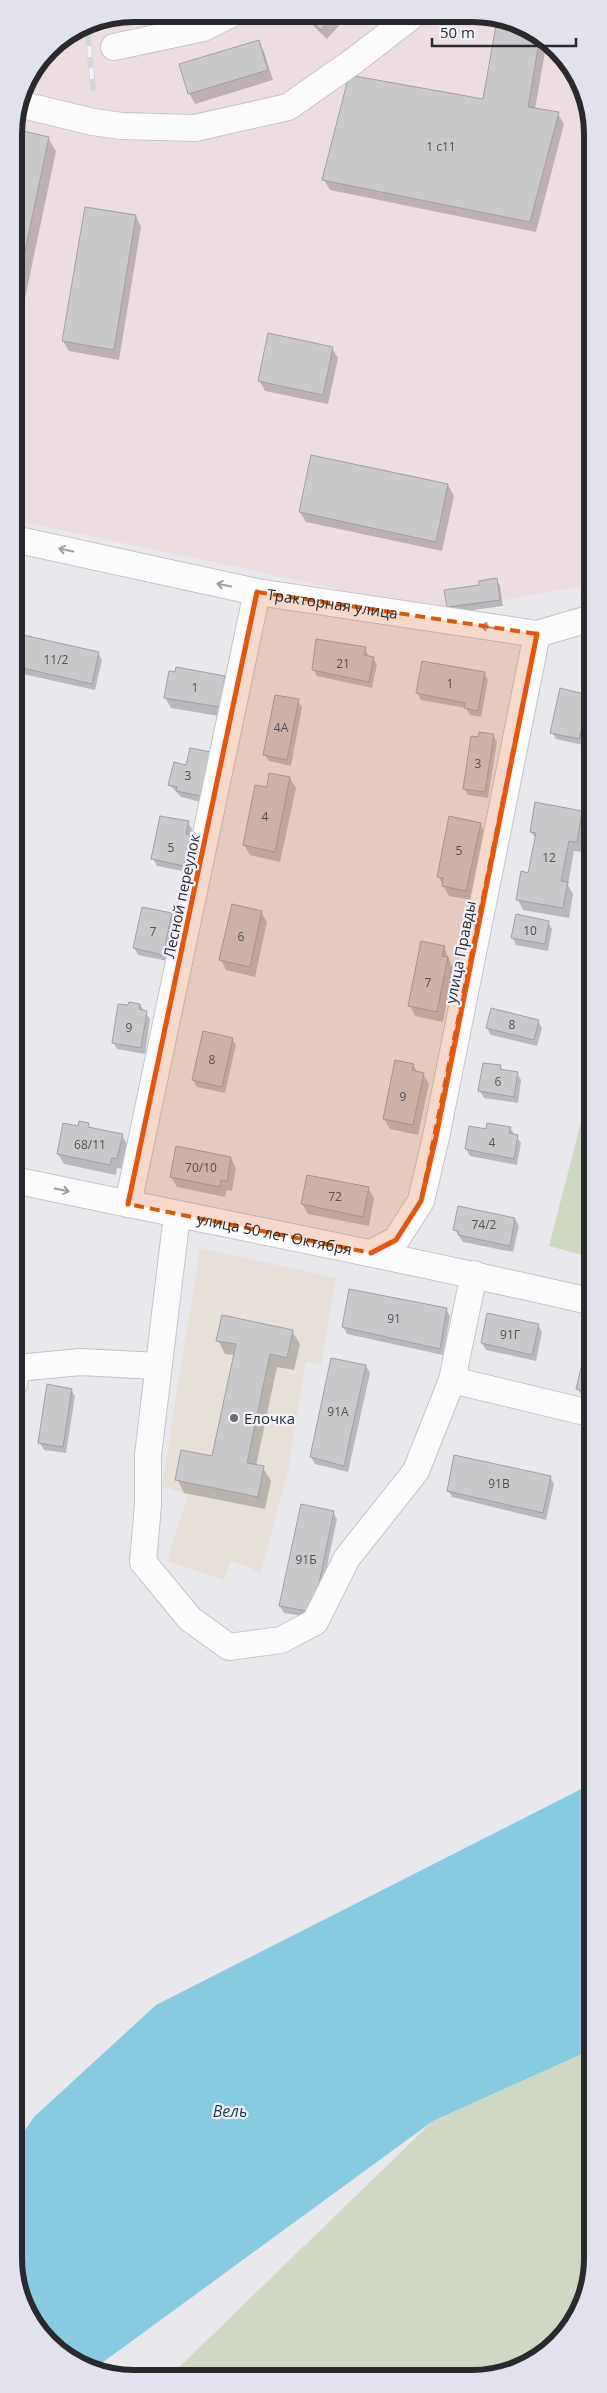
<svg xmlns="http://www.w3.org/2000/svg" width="607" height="2393" viewBox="0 0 607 2393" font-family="'Open Sans',sans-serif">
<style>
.industrial{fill:#ecdde1}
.education{fill:#e7e0d8}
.green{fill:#ced8c2}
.water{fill:#87cbe1}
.shadow{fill:#0003}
.building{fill:#c9c8cb;stroke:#a09fa3}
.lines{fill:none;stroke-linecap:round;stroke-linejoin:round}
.minor-casing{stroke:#c4c4c8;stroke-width:28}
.minor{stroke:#fcfcfc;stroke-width:26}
.rail-casing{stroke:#d5d5d7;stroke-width:5.5}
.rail{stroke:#f2f2fd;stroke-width:4;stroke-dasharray:11;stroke-linecap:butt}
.cycleway-casing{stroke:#f2f2fd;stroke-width:8}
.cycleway{stroke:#e8590c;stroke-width:5}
.oneway{stroke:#9e9e9f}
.marked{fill:#de570e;fill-opacity:0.2;stroke:#de570e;stroke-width:4;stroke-dasharray:10 6;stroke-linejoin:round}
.poi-dot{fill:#6c6c71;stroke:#f2f2fd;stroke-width:2}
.labels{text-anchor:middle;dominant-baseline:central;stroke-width:4.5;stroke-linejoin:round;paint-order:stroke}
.number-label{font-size:12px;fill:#525255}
.street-label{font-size:15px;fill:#2a2a2e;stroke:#f2f2fd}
.poi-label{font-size:15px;fill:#2a2a2e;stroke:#f2f2fd;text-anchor:start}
.water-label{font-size:16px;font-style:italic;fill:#123d4b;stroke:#f2f2fd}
.rim{fill:none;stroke:#2a2a2e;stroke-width:6}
</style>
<rect width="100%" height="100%" fill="#e8e8ed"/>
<!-- industrial -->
<path class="industrial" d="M135,14L496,16L532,30L563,55L592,119V584L439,612L255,571L14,520V127L23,88L49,49L89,23Z"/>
<!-- education -->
<path class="education" d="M200,1248L336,1278L321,1364L306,1362L288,1471L261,1572L231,1561L224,1580L167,1561L188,1495L162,1486Z"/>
<!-- green -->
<path class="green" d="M593,1076V1258L549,1246Z
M593,2049V2266L584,2304L563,2338L526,2367L488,2378L169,2377L433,2121Z"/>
<!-- water -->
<path class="water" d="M593,1783V2049L433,2121L95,2368L49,2344L26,2312L15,2274V2145L34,2117L156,2005Z"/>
<!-- shadow -->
<path class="shadow" d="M165,14H226L172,28Z
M302,15H349L327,39Z
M498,21L532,30L547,41L535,109L558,114L564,124L536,232L330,190L324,180L484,100Z
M259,42L264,52L273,80L195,104L189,93Z
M14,131L48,138L56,151L14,351Z
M136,216L141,227L119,360L69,351L63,341Z
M332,348L338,358L328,404L265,391L259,380Z
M448,485L454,496L442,551L306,522L300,512Z
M496,579L500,586L503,606L452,613L448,606L481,586Z
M14,634L98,653L102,660L95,690L14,672Z
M365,648L369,657L373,658L377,664L372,688L317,676L313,669Z
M484,673L488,680L481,717L470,715L466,708L421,700L417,693Z
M225,677L231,687L225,717L171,708L165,698Z
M561,690L592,697V740L584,738L583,745L556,739L552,732Z
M298,701L302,707L291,766L269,761L265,755Z
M493,735L497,742L488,798L468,795L464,788L479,738Z
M187,766L204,803L181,797L170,785Z
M290,778L296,788L280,862L250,855L244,845L268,789Z
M581,812L587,822L582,852L574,851L568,885L573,894L569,918L523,910L518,900L529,874L536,839L531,832Z
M188,823L192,829L190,838L193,843L188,872L157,866L153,859Z
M480,824L486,834L471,900L449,896L438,876Z
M261,912L267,922L255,977L226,970L221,960Z
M172,914L175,921L167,961L138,955L134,948Z
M548,922L552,929L548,951L516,945L513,938Z
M444,947L453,969L443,1022L415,1016L410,1006Z
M140,1005L150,1019L145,1054L117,1049L113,1042L130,1007Z
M538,1021L542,1028L537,1046L491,1035L487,1028Z
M232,1039L236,1045L225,1093L197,1087L193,1080Z
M413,1065L418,1073L423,1074L429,1084L418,1135L390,1129L384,1119Z
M500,1066L503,1071L517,1073L521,1080L518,1103L484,1098L480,1091Z
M14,1113H17L23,1124L19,1145L14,1144Z
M64,1124L79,1127L88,1124L91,1129L122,1135L128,1146L123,1169L117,1168L116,1175L64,1164L58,1154Z
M510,1128L521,1143L517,1165L470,1156L466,1149L487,1130Z
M231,1158L236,1168L232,1191L227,1190L225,1197L177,1187L171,1177Z
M368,1188L374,1198L369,1226L308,1214L302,1204Z
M593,1200V1232L587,1223Z
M515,1219L519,1226L513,1252L463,1242L455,1230Z
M446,1309L450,1316L443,1355L347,1334L343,1327Z
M488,1315L538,1325L542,1332L536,1361L486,1350L482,1343Z
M292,1331L300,1344L294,1370L277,1367L256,1466L263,1468L271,1481L265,1509L184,1493L177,1479L213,1457L235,1355L225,1354L218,1340Z
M593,1337V1401L584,1399L578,1389Z
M366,1366L370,1373L348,1472L315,1464L311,1457Z
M71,1390L75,1396L66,1453L44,1450L40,1443Z
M550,1477L554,1484L546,1520L452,1497L448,1490Z
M302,1506L333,1512L337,1519L316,1618L284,1613L280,1606Z"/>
<!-- building -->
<path class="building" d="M164,14H181L165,18Z
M305,15H334L321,30Z
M497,20L532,30L540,36L528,107L559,112L530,222L322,180L349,75L483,99Z
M259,40L268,70L188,94L179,64Z
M14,129L49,137L14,304Z
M85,207L136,215L114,350L62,341Z
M268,333L333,347L323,395L258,381Z
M311,455L448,484L436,542L299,512Z
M497,578L500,600L447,607L444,590L479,585V581Z
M14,633L99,652L92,684L14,666Z
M316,639L366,647L364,655L374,657L369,682L312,670Z
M422,661L485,672L478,711L464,708L465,703L416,693Z
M176,667L225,676L220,707L164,698L169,671L175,672Z
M560,688L592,696V735L581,732L579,739L550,733Z
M275,695L299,699L287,760L263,755Z
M479,732L494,734L485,792L463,789L471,736L478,737Z
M190,748L211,752L201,796L176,791L177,787L168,785L174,762L186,765Z
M269,773L290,777L275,852L243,845L255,785L267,787Z
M535,802L582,811L577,842L569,841L561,881L568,882L563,908L516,900L521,871L528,873L536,833L530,832Z
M160,816L189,821L186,834L190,835L184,866L151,859Z
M449,816L481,823L466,891L442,886L443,878L437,877Z
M232,904L262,911L250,967L219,960Z
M142,907L172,913L163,955L133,948Z
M516,914L549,921L545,944L511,938Z
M421,941L445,946L442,956L448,957L437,1012L408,1006Z
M129,1002L140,1004L139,1009L147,1011L141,1048L112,1043L118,1004L128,1005Z
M491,1008L539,1020L534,1040L486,1028Z
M203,1031L233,1038L222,1087L192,1080Z
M395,1060L414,1064L412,1070L424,1073L413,1125L383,1119Z
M483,1063L501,1065L500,1069L518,1072L514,1097L478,1091Z
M14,1111L18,1112L14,1130Z
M79,1121L89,1123L88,1127L123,1134L117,1159L112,1158L110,1165L57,1154L63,1123L78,1126Z
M487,1123L511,1127L509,1133L518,1135L514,1159L465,1149L469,1126L486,1129Z
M176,1146L231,1157L227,1181L221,1180L220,1187L170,1177Z
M307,1175L369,1187L363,1217L301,1204Z
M589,1198L593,1199V1224L586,1223Z
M458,1206L515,1218L510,1246L458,1235L459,1231L453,1230Z
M349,1289L447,1308L440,1349L342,1327Z
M487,1313L539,1324L532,1355L481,1343Z
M222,1315L293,1330L287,1358L270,1354L247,1463L264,1466L258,1497L175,1480L181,1450L212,1456L236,1344L216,1341Z
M589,1335L593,1336V1393L576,1389Z
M331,1358L366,1365L344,1466L310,1457Z
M47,1384L72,1389L63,1447L38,1443Z
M454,1455L551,1476L543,1513L447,1491Z
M301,1504L334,1511L313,1612L279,1606Z"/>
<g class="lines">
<!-- minor casing -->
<g class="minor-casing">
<g id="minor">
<path d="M114,47L203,28L231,14"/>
<path d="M19,104L93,122L122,126L195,128L288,107L355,60L412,16"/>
<path id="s1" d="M14,539L257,592L537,634L592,618"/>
<path id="s2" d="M14,1180C207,1221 401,1257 593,1302"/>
<path d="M128,1204L257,592"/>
<path d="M177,1215L148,1455V1505L143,1562L190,1619L229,1647L281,1640L315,1622L347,1558L416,1471L452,1380L474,1274"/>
<path d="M371,1253L396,1240L421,1201L436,1137L537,634"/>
<path d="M452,1380L585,1412L593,1410"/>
<path d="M14,1384L17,1368L80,1362L158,1366"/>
</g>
</g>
<!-- minor -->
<use href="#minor" class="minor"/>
<!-- rail casing -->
<g class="rail-casing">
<path id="rail" d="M87,24L93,88"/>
</g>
<!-- rail -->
<use href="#rail" class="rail"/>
<!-- cycleway casing -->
<g class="cycleway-casing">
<path id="cycleway" d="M128,1204L257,592
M371,1253L396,1240L421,1201L436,1137L537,634"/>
</g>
<!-- cycleway -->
<use href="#cycleway" class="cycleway"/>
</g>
<!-- one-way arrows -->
<defs><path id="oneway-shaft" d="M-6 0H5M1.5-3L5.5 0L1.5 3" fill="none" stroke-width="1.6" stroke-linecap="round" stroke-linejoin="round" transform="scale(1.25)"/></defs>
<g class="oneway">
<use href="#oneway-shaft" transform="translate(66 550) rotate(-168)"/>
<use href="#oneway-shaft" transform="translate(224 585) rotate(-168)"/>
<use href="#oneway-shaft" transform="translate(488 627) rotate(-171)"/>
<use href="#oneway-shaft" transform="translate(62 1190) rotate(12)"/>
</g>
<!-- marked area -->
<path class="marked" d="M257,592L537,634L421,1201L396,1240L371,1253L128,1204Z"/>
<!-- markers -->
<circle class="poi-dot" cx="234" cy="1418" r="5"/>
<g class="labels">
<!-- number labels -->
<g class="number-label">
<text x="441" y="146">1 с11</text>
<text x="56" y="659">11/2</text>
<text x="343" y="663">21</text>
<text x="450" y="683">1</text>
<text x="195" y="687">1</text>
<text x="281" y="727">4А</text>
<text x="478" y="763">3</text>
<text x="188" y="775">3</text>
<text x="265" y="816">4</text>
<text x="171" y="847">5</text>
<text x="459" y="850">5</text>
<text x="549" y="857">12</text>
<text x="530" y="930">10</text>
<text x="153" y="931">7</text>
<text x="241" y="936">6</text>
<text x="428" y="982">7</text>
<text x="512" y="1024">8</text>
<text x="129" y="1027">9</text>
<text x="212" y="1059">8</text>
<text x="498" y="1081">6</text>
<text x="403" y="1096">9</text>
<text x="492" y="1142">4</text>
<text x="90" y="1144">68/11</text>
<text x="201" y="1167">70/10</text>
<text x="335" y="1196">72</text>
<text x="484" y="1224">74/2</text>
<text x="394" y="1318">91</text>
<text x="510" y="1334">91Г</text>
<text x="338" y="1411">91А</text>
<text x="499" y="1483">91В</text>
<text x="306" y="1559">91Б</text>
</g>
<!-- street labels -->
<g class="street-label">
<text stroke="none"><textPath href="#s1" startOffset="325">Тракторная улица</textPath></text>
<text transform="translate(181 896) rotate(-78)">Лесной переулок</text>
<text transform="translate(460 952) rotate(-79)">улица Правды</text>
<text stroke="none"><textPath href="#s2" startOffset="266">улица 50 лет Октября</textPath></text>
</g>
<!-- poi labels -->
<g class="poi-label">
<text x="244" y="1418">Елочка</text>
</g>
<!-- water labels -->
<g class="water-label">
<text x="230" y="2111">Вель</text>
</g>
</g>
<!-- crop -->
<path d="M0 0H607V2393H0ZM134 22H472A112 112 0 0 1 584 134V2258A112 112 0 0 1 472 2370H134A112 112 0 0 1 22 2258V134A112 112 0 0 1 134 22Z" fill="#e2e2ec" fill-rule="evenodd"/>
<path class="rim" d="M134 22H472A112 112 0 0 1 584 134V2258A112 112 0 0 1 472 2370H134A112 112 0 0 1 22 2258V134A112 112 0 0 1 134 22Z"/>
<!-- scale -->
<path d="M432 38v8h144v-8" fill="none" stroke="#2a2a2e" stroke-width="2.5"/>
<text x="440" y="38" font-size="15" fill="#2a2a2e" stroke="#f2f2fd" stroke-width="4" paint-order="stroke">50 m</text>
</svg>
